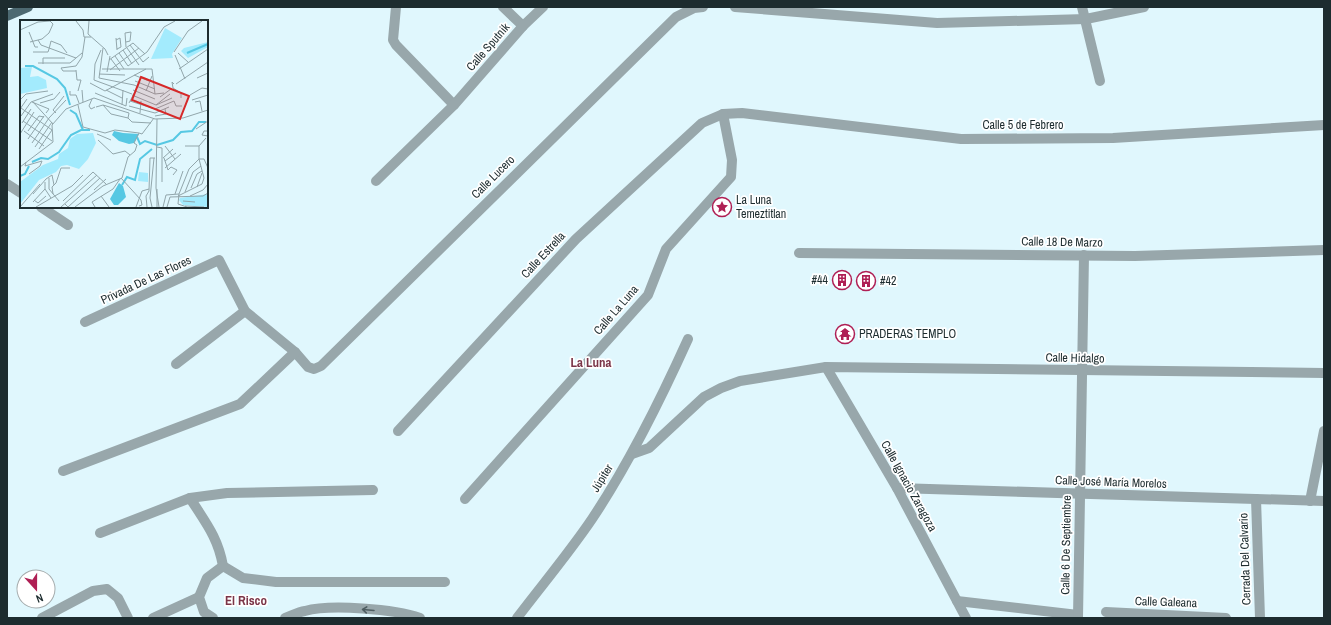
<svg xmlns="http://www.w3.org/2000/svg" width="1331" height="625" font-family="'Archivo Narrow',sans-serif">
  <style>
    .lines { fill: none; stroke-linecap: round; stroke-linejoin: round }
    .minor { stroke: #98a7ab; stroke-width: 10 }
    .major { stroke: #4d6971; stroke-width: 10 }
    .oneway { stroke: #4e5d61 }
    .labels { text-anchor: middle; dominant-baseline: central; stroke-width: 3.5; stroke-linejoin: round; paint-order: stroke }
    .street-label { font-size: 12px; fill: #1d2c2f; stroke: #fff }
    .poi-label { font-size: 12px; fill: #1d2c2f; stroke: #fff; text-anchor: start }
    .neighbourhood-label { font-size: 13px; font-weight: bold; fill: #7b3548; stroke: #fff }
    .inset-river { fill: none; stroke: #56c8e3; stroke-width: 2 }
    .inset-road { fill: none; stroke: #92a6ab; stroke-width: 1 }
    .view { fill: #d62828; fill-opacity: 0.15; stroke: #d62828; stroke-width: 2 }
    .inset-edge { fill: none; stroke: #1d2c2f; stroke-width: 2 }
  </style>
  <rect width="100%" height="100%" fill="#e0f7fd"/>
  <g class="lines">
    <g class="minor">
      <polyline points="396,7 393,40 396,45 454,105"/>
      <polyline points="503,7 523,26"/>
      <polyline points="735,7 937,23 1086,19 1144,7"/>
      <polyline points="1082,7 1100,81"/>
      <polyline points="376,181 454,105 523,26 543,7"/>
      <polyline points="7,184 21,193"/>
      <polyline points="41,207 68,225"/>
      <polyline points="799,253 1135,256 1324,250"/>
      <polyline points="85,322 219,260 245,311 295,352 308,367 314,369 321,366 676,17 694,8 703,7"/>
      <polyline points="176,364 245,311"/>
      <polyline points="826,367 897,488 966,618"/>
      <polyline points="398,431 576,239 702,123 723,114 742,113 961,139 1113,138 1324,125"/>
      <polyline points="632,454 649,448 704,397 721,388 740,381 826,367 1324,373"/>
      <polyline points="63,471 240,404 295,352"/>
      <polyline points="897,488 1324,501"/>
      <path d="M 190,498 C 205,522 218,537 223,566 L 207,578 L 199,597 L 204,612 L 213,618"/>
      <polyline points="465,499 648,295 666,249 731,177 732,160 723,114"/>
      <polyline points="1256,499 1260,618"/>
      <polyline points="1310,501 1324,431"/>
      <polyline points="100,533 190,498 227,493 373,490"/>
      <polyline points="223,566 243,578 276,582 445,582"/>
      <polyline points="957,601 1078,615"/>
      <polyline points="1106,612 1226,618"/>
      <polyline points="42,618 93,591 107,589 118,598 128,618"/>
      <polyline points="153,618 199,597"/>
      <path d="M 285,618 C 291,616 298,612 305,611 C 330,604 395,609 420,618"/>
      <path d="M 517,618 C 542,585 569,553 592,519 C 630,462 660,401 688,339"/>
      <polyline points="1078,618 1084,255"/>
    </g>
    <polyline class="major" points="7,16 28,7"/>
  </g>
  <defs><path id="oneway-shaft" d="M-6 0H5M1.5-3L5.5 0L1.5 3" fill="none" stroke-width="1.6" stroke-linecap="round" stroke-linejoin="round"/></defs>
  <use class="oneway" href="#oneway-shaft" transform="translate(368 610) rotate(-175)"/>
  <defs>
    <symbol id="sight-ring" viewBox="-11 -11 22 22"><circle r="9.5" fill="#fff" stroke="#af1f54" stroke-width="1.5"/><path d="M0-6L1.8-2.2L6-1.7L2.9 1.2L3.7 5.4L0 3.3L-3.7 5.4L-2.9 1.2L-6-1.7L-1.8-2.2Z" fill="#af1f54"/></symbol>
    <symbol id="building-ring" viewBox="-11 -11 22 22"><circle r="9.5" fill="#fff" stroke="#af1f54" stroke-width="1.5"/><path d="M-4-6H4V6H1V3H-1V6H-4ZM-2.5-4.3h1.7v1.8h-1.7ZM.8-4.3h1.7v1.8H.8ZM-2.5-1h1.7V.8h-1.7ZM.8-1h1.7V.8H.8Z" fill="#af1f54"/></symbol>
    <symbol id="temple-ring" viewBox="-11 -11 22 22"><circle r="9.5" fill="#fff" stroke="#af1f54" stroke-width="1.5"/><path d="M0-6L5-2H3V0L6.5 2.5H4V6H1.5V3h-3V6H-4V2.5H-6.5L-3 0V-2H-5Z" fill="#af1f54"/></symbol>
  </defs>
  <g fill-rule="evenodd">
    <use href="#sight-ring" x="711" y="196" width="22" height="22"/>
    <use href="#building-ring" x="831" y="269" width="22" height="22"/>
    <use href="#building-ring" x="855" y="270" width="22" height="22"/>
    <use href="#temple-ring" x="834" y="323" width="22" height="22"/>
  </g>
  <g class="labels">
    <g class="street-label">
      <text transform="translate(488 47) rotate(-49)">Calle Sputnik</text>
      <text x="1023" y="125">Calle 5 de Febrero</text>
      <text transform="translate(493 177) rotate(-45)">Calle Lucero</text>
      <text transform="translate(1062 242) rotate(1)">Calle 18 De Marzo</text>
      <text transform="translate(543 255) rotate(-47)">Calle Estrella</text>
      <text transform="translate(146 280) rotate(-25)">Privada De Las Flores</text>
      <text transform="translate(616 310) rotate(-49)">Calle La Luna</text>
      <text transform="translate(1075 358) rotate(1)">Calle Hidalgo</text>
      <text transform="translate(602 478) rotate(-58)">Júpiter</text>
      <text transform="translate(1111 482) rotate(2)">Calle José María Morelos</text>
      <text transform="translate(909 486) rotate(61)">Calle Ignacio Zaragoza</text>
      <text transform="translate(1066 545) rotate(-89)">Calle 6 De Septiembre</text>
      <text transform="translate(1245 559) rotate(-92)">Cerrada Del Calvario</text>
      <text transform="translate(1166 602) rotate(2)">Calle Galeana</text>
    </g>
    <g class="poi-label">
      <text x="736" y="200">La Luna<tspan x="736" dy="14">Temeztitlan</tspan></text>
      <text x="828" y="280" text-anchor="end">#44</text>
      <text x="880" y="281">#42</text>
      <text x="859" y="334">PRADERAS TEMPLO</text>
    </g>
    <g class="neighbourhood-label">
      <text x="591" y="362">La Luna</text>
      <text x="246" y="600">El Risco</text>
    </g>
  </g>
  <g transform="translate(20 20)">
    <rect width="188" height="188" fill="#e0f7fd"/>
    <path d="M 145,8 L 162,18 L 152,34 L 153,38 L 131,39 ZM 188,22 L 188,27 L 168,38 L 161,31 L 164,28 ZM 12,47 L 10,57 L 18,56 L 26,60 L 27,68 L 0,74 L 0,48 ZM 73,113 L 76,123 L 68,139 L 59,149 L 47,145 L 41,146 L 36,152 L 19,160 L 0,184 L 0,162 L 23,145 L 38,139 L 39,134 L 48,128 L 50,119 L 57,114 ZM 119,152 L 128,153 L 128,162 L 118,161 ZM 188,174 L 188,187 L 163,185 L 159,180 L 160,178 Z" fill="#a3ebfd"/>
    <path d="M 94,111 L 103,113 L 119,114 L 114,123 L 109,124 L 99,121 L 92,115 ZM 99,163 L 103,166 L 106,177 L 98,185 L 94,185 L 90,179 Z" fill="#56c8e3"/>
    <path class="inset-river" d="M 167,33 L 188,24M 5,46 L 13,46 L 37,59 L 45,68 L 50,85M 50,90 L 56,94 L 63,110M 117,117 L 120,124 L 125,121 L 137,125 L 153,120 L 161,112 L 172,111 L 179,102 L 186,102M 12,142 L 21,138 L 28,139 L 39,132 L 51,115 L 61,110 L 70,110M 0,156 L 5,154 L 9,146M 102,165 L 107,157 L 115,160 L 120,139 L 132,129"/>
    <path class="inset-road" d="M 56,1 L 63,10 L 64,17 L 71,17M 69,1 L 68,14 L 85,29 L 88,35M 0,10 L 18,2 L 30,1M 9,12 L 15,27 L 18,27M 96,18 L 97,30M 18,20 L 21,25 L 56,38 L 62,33M 96,20 L 100,18 L 101,27 L 97,29M 10,22 L 22,19 L 29,13 L 33,4 L 30,1M 106,22 L 110,21 L 111,12 L 105,13 L 106,27M 110,25 L 123,42 L 129,37M 83,28 L 79,58 L 114,65 L 135,74 L 144,73M 107,28 L 119,45M 29,29 L 31,21 L 41,25 L 47,33M 81,30 L 75,44 L 74,60 L 112,74M 103,30 L 112,44M 13,32 L 28,32 L 29,29M 154,32 L 168,11 L 182,1M 99,33 L 108,46 L 127,32 L 144,7 L 155,1M 158,33 L 168,42M 155,35 L 165,59M 95,36 L 104,49M 91,39 L 100,51M 89,40 L 113,23 L 125,34M 18,43 L 50,43 L 56,38M 23,44 L 23,38 L 45,38M 82,49 L 132,49 L 135,74M 159,49 L 188,29M 56,50 L 57,60 L 61,60 L 58,71M 90,50 L 119,28M 56,51 L 43,51 L 41,48 L 56,46 L 62,37 L 65,17M 87,52 L 90,36M 79,54 L 105,55M 114,55 L 129,61M 177,58 L 188,53M 115,61 L 135,69M 70,63 L 85,71M 154,64 L 152,62 L 153,68 L 161,73 L 161,78M 156,64 L 188,42M 62,70 L 63,82M 86,70 L 102,78M 113,70 L 135,79M 50,71 L 50,75 L 56,75 L 59,83M 85,71 L 126,49M 126,71 L 132,56M 75,73 L 106,86 L 107,78M 112,75 L 136,85M 170,75 L 182,68 L 188,69M 140,77 L 151,69M 72,79 L 69,86 L 71,89 L 75,87M 0,80 L 6,74 L 28,71M 172,80 L 188,75M 110,81 L 135,89 L 154,81 L 156,86 L 162,86M 12,82 L 29,89 L 26,93M 13,82 L 33,104M 175,82 L 180,81 L 182,91M 20,83 L 34,79 L 40,72M 109,83 L 120,62M 58,85 L 63,107 L 85,113 L 95,110 L 119,113M 83,85 L 91,94 L 108,98 L 112,102 L 131,103M 102,85 L 103,70M 136,85 L 150,74M 136,85 L 152,78M 109,86 L 135,93 L 149,87M 76,87 L 83,85 L 109,93 L 108,98M 1,88 L 32,110M 0,89 L 7,79M 36,93 L 33,90 L 44,76M 120,93 L 121,81M 1,96 L 11,82 L 33,74M 135,96 L 146,94 L 145,89M 137,99 L 136,168 L 139,187M 3,101 L 32,121M 2,103 L 11,89M 176,109 L 188,101M 4,111 L 24,126M 8,111 L 19,96 L 24,97M 188,111 L 184,111 L 182,115 L 188,116M 0,114 L 14,92M 77,114 L 91,120M 8,119 L 24,96M 78,120 L 93,134 L 105,131 L 110,135M 12,123 L 29,98 L 46,80M 145,126 L 155,139M 165,126 L 179,126M 15,127 L 32,102M 137,127 L 142,128 L 142,162M 19,129 L 32,110M 143,138 L 153,129M 144,138 L 148,150 L 151,147 L 157,150 L 153,155M 179,139 L 179,126 L 186,118M 179,139 L 184,139 L 188,148M 145,141 L 156,133M 6,142 L 5,146 L 22,141 L 20,146 L 9,154M 0,147 L 33,122 L 32,105 L 46,89 L 74,78 L 135,99 L 163,98 L 188,90M 145,148 L 161,134M 29,158 L 29,169 L 39,181M 101,158 L 121,180 L 122,185 L 119,186M 25,162 L 25,169 L 31,178M 177,167 L 182,153M 171,168 L 177,154 L 182,151M 74,170 L 86,159M 129,171 L 130,138 L 135,138M 165,172 L 173,152 L 181,146M 13,174 L 26,159 L 32,155 L 34,165M 33,174 L 32,167 L 36,163 L 41,148 L 50,148M 155,174 L 163,151M 81,176 L 89,187M 158,176 L 182,164 L 184,158 L 179,139M 170,176 L 183,170 L 188,164M 14,180 L 18,183 L 26,176M 43,181 L 73,152 L 86,164M 163,181 L 175,182M 13,182 L 25,169M 45,184 L 48,187 L 80,158M 165,186 L 184,187M 0,187 L 20,164M 16,187 L 52,166 L 63,155M 41,187 L 77,155M 55,187 L 83,166 L 102,158 L 108,137 L 115,131 L 117,125 L 114,123 L 119,113 L 122,114 L 134,98M 75,187 L 72,182 L 93,169 L 100,159M 116,187 L 122,171 L 129,169M 127,187 L 126,176 L 129,171M 132,187 L 130,178 L 134,138M 137,187 L 137,169M 143,187 L 146,175 L 159,174M 147,187 L 150,177 L 183,176 L 188,173M 167,187 L 158,184 L 159,174 L 169,149 L 179,139"/>
    <path class="view" d="M 121,57 L 169,76 L 160,99 L 112,80 Z"/>
    <rect width="188" height="188" class="inset-edge"/>
  </g>
  <rect width="1331" height="625" fill="none" stroke="#1d2c2f" stroke-width="16"/>
  <g transform="translate(36 589) rotate(159)"><circle r="19" fill="#ffffff" stroke="#a5abac"/>
  <path d="M0-3L7 15L0 10L-7 15Z" fill="#af1f54"/>
  <text y="-6" font-size="11" font-weight="bold" text-anchor="middle" fill="#1d2c2f">N</text>
  </g>
</svg>
